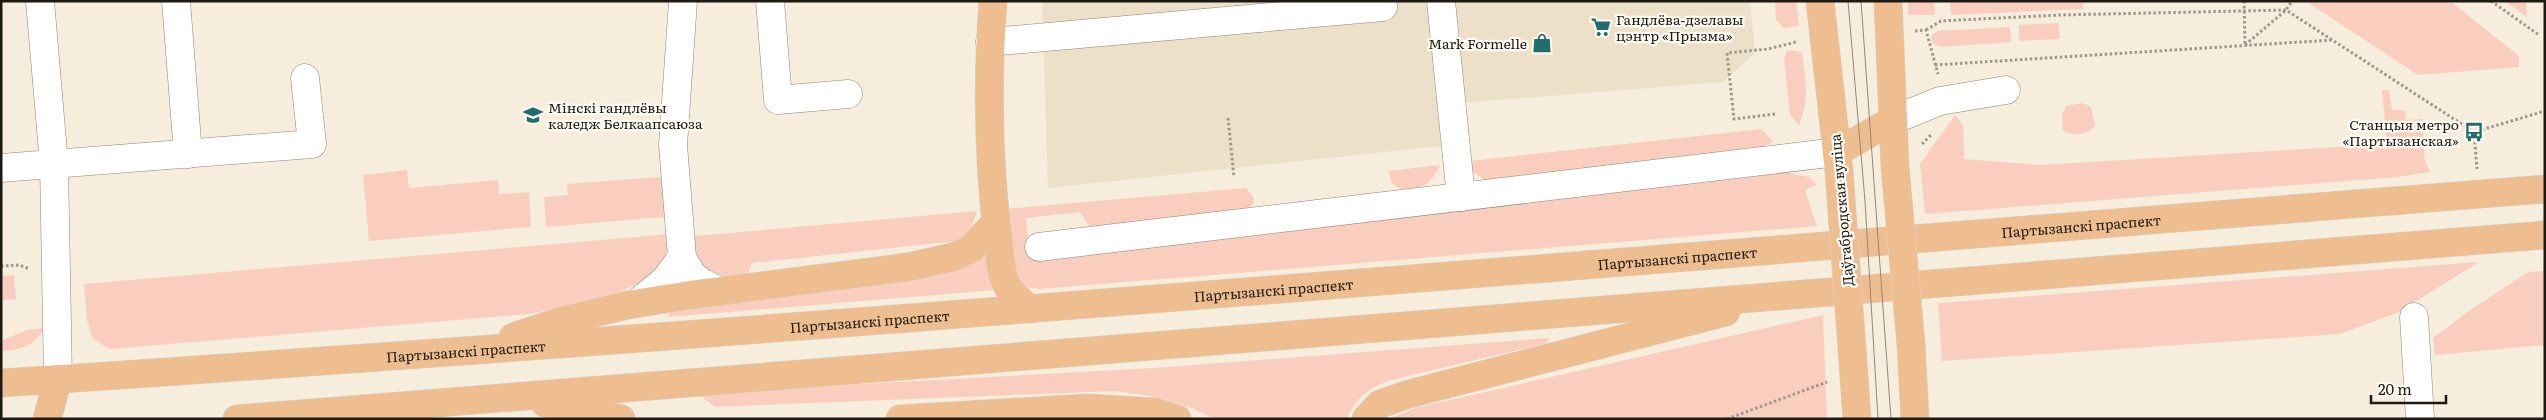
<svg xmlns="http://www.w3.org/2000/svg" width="2546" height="420" font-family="Literata,serif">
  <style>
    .built { fill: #ece0c8 }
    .green { fill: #facebf }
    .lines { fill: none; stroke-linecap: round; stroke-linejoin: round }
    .minor-casing { stroke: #8d8576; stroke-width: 29 }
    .major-casing { stroke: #d6d6d5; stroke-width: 29 }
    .path { stroke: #9e988b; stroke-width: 3; stroke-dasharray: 2.5 2.5; stroke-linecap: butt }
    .minor { stroke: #fff; stroke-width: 28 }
    .major { stroke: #eebe90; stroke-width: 28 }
    .tram { stroke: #8f897d; stroke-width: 1 }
    .major-bridge-casing { stroke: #d6d6d5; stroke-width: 29; stroke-linecap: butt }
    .major-bridge { stroke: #eebe90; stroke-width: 28 }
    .labels { text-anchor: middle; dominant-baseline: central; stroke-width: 4.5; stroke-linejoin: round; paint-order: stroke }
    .poi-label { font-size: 14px; fill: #1d1a14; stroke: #fefbf4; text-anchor: start }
    .street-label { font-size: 14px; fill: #1d1a14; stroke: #fefbf4 }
  </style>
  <rect width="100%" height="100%" fill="#f6eddc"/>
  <polygon class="built" points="1042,1 1750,1 1755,53 1723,82 1437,105 1441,146 1048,188"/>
  <g class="green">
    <polygon points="1775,1 1796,1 1799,26 1784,28 1776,20"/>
    <polygon points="1908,1 1934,1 1935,15 1908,15"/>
    <polygon points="1950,1 2083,1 2083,9 1951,15"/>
    <polygon points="2450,1 2519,56 2519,67 2418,75 2307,2"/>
    <polygon points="2505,1 2526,1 2527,17"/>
    <polygon points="2058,23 2060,39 2019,41 2019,25"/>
    <polygon points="2010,27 2011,42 1942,47 1936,45 1931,41 1932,35 1937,31"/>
    <path d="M 1790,50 L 1802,52 C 1805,77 1810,101 1799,125 L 1790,115 L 1784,59 L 1786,52 Z"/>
    <polygon points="2382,90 2389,90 2392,110 2405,110 2406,120 2422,119 2425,160 2430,172 2398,177 1925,214 1920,164 1955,115 1963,125 1964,159 2040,165 2387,144"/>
    <path d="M 2082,103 L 2091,107 L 2095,126 C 2088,135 2072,137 2063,130 L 2062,115 L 2066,106 Z"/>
    <polygon points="1762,129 1773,142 1762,148 1485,180 1472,171 1470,161"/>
    <path d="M 1440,165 C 1437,171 1433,178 1429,182 C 1421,189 1399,193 1392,183 C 1390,180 1390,174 1389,171 Z"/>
    <polygon points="407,170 409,188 498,180 499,194 529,192 531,227 369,241 363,175"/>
    <polygon points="1779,171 1809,177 1817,185 1805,190 1817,226 1039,289 1018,286 1005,209 1246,188 1254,198 1253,204 1248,210 1092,230 1080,212 1026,218 1030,259"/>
    <polygon points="671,176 674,216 546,227 544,197 568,195 567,184"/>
    <polygon points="977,211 969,234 957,241 752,263 748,274 733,279 699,269 691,246 695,236"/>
    <path d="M 671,234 C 670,241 671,254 666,260 C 639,297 571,305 529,314 L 109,349 L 92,338 L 87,320 L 84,284 Z"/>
    <path d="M 988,249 C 985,267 987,276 997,290 L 668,317 L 670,312 L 907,280 Z"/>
    <polygon points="2479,262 2397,313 2340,334 1942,361 1938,303"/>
    <polygon points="2545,271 2545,345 2435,355 2433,338 2469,311 2528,272"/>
    <polygon points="14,275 16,299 1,300 1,276"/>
    <polygon points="1823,315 1827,419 1389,419 1415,408"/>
    <path d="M 44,328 C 34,347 21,350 1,351 L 1,341 L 26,330 Z"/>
    <path d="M 1549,338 L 1547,343 L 1391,380 C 1369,388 1357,396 1347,419 L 1215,419 L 1192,408 L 1150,396 L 1114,391 L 715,407 L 697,393 L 1154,368 Z"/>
  </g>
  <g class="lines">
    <defs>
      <g id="minor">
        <polyline points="40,1 54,164 58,379"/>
        <polyline points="176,1 188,154"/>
        <polyline points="683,1 673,145 682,257 692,275 703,283 720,291"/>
        <polyline points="770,1 778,100 848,94"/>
        <polyline points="1441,1 1461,197"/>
        <polyline points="990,42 1383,7"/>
        <polyline points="1893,120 1940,101 2006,90"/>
        <polyline points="1,168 312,144 305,78"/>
        <polyline points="1039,247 1837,152"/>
        <polyline points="637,303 665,280 682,257"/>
        <polyline points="2414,317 2420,419"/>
      </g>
      <g id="major">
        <path d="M 993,1 C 987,82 988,166 999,246 C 1000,259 1001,276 1008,287 C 1013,295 1022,302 1029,309"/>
        <polyline points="1820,1 1839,171"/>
        <polyline points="1888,1 1895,167"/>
        <polyline points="1837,152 1893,120"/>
        <polyline points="513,337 558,322 628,305 690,295 908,267 953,257 971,249 995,223"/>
        <polyline points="1911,344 1915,419"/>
        <polyline points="1852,349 1857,419"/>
        <path id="s1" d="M 1,383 C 850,327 1697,255 2545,189"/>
        <polyline points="545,403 621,419"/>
        <polyline points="47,419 58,379"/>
        <polyline points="237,419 2545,235"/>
        <polyline points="900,419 1087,408 1155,412 1177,419"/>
        <polyline points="1366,419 1380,404 1409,394 1726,312"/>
      </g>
    </defs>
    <use href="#minor" class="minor-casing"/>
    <use href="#major" class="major-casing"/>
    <g class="path">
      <polyline points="2244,1 2245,45"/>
      <polyline points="2491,1 2539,35"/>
      <polyline points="1926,30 1941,21 2060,15 2286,10 2474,132 2545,111"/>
      <polyline points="1915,31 1926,30 1938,74"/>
      <polyline points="2245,45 2286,10 2292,1"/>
      <polyline points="1935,65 2333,40"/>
      <polyline points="1775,114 1734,119 1727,53 1768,49 1796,42"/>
      <polyline points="1228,118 1234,177"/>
      <polyline points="2474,132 2477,169"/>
      <polyline points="1922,144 1931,135"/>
      <polyline points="1,266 19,265 30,269"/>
      <polyline points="1727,419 1827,382"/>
    </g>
    <use href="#minor" class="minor"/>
    <use href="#major" class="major"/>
    <g class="tram">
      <polyline points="1848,1 1865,201 1878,419"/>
      <polyline points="1861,1 1891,419"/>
    </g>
    <defs>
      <g id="major-bridge">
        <polyline points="1895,167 1911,344"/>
        <polyline points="1839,171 1852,349"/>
      </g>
    </defs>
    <use href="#major-bridge" class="major-bridge-casing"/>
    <use href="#major-bridge" class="major-bridge"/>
  </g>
  <defs>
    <symbol id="supermarket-bare" viewBox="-9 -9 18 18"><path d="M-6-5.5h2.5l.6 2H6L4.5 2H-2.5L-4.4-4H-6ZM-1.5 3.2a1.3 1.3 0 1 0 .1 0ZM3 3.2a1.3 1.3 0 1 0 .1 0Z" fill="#216d6c" stroke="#fefbf4" stroke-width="2.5" paint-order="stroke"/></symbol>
    <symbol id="shop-bare" viewBox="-9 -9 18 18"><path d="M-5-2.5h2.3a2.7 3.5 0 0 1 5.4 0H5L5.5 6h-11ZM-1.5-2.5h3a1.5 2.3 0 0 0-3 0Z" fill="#216d6c" stroke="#fefbf4" stroke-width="2.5" paint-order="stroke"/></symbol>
    <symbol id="university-bare" viewBox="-9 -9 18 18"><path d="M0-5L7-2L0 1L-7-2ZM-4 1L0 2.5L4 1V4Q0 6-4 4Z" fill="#216d6c" stroke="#fefbf4" stroke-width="2.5" paint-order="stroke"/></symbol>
    <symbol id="bus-bare" viewBox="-9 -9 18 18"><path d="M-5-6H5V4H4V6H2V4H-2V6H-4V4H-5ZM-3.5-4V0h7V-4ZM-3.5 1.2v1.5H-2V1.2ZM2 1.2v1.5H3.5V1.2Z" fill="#216d6c" stroke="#fefbf4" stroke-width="2.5" paint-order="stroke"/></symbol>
  </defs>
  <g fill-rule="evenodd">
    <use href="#supermarket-bare" x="1587" y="13" width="28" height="28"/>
    <use href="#shop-bare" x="1528" y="29" width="28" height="28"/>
    <use href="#university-bare" x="519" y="101" width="28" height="28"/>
    <use href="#bus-bare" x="2460" y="118" width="28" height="28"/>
  </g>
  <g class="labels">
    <g class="poi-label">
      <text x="1616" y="19">Гандлёва-дзелавы<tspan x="1616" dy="16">цэнтр «Прызма»</tspan></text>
      <text x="1527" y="43" text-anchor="end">Mark Formelle</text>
      <text x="548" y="107">Мінскі гандлёвы<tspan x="548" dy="16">каледж Белкаапсаюза</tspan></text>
      <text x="2459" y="124" text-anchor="end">Станцыя метро<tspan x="2459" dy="16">«Партызанская»</tspan></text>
    </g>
    <g class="street-label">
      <text transform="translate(1841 210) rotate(-95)">Даўгабродская вуліца</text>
      <text stroke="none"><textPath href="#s1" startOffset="2086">Партызанскі праспект</textPath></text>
      <text stroke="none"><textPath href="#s1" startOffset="1681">Партызанскі праспект</textPath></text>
      <text stroke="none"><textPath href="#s1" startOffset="1276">Партызанскі праспект</textPath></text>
      <text stroke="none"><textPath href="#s1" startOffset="871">Партызанскі праспект</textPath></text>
      <text stroke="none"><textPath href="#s1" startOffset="466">Партызанскі праспект</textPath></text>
    </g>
  </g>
  <rect width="2546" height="420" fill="none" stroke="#1d1a14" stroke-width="5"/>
  <path d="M2371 395v8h75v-8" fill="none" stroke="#1d1a14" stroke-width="2.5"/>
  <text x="2378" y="395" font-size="15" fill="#1d1a14" stroke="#fefbf4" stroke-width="4" paint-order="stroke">20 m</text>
</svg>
